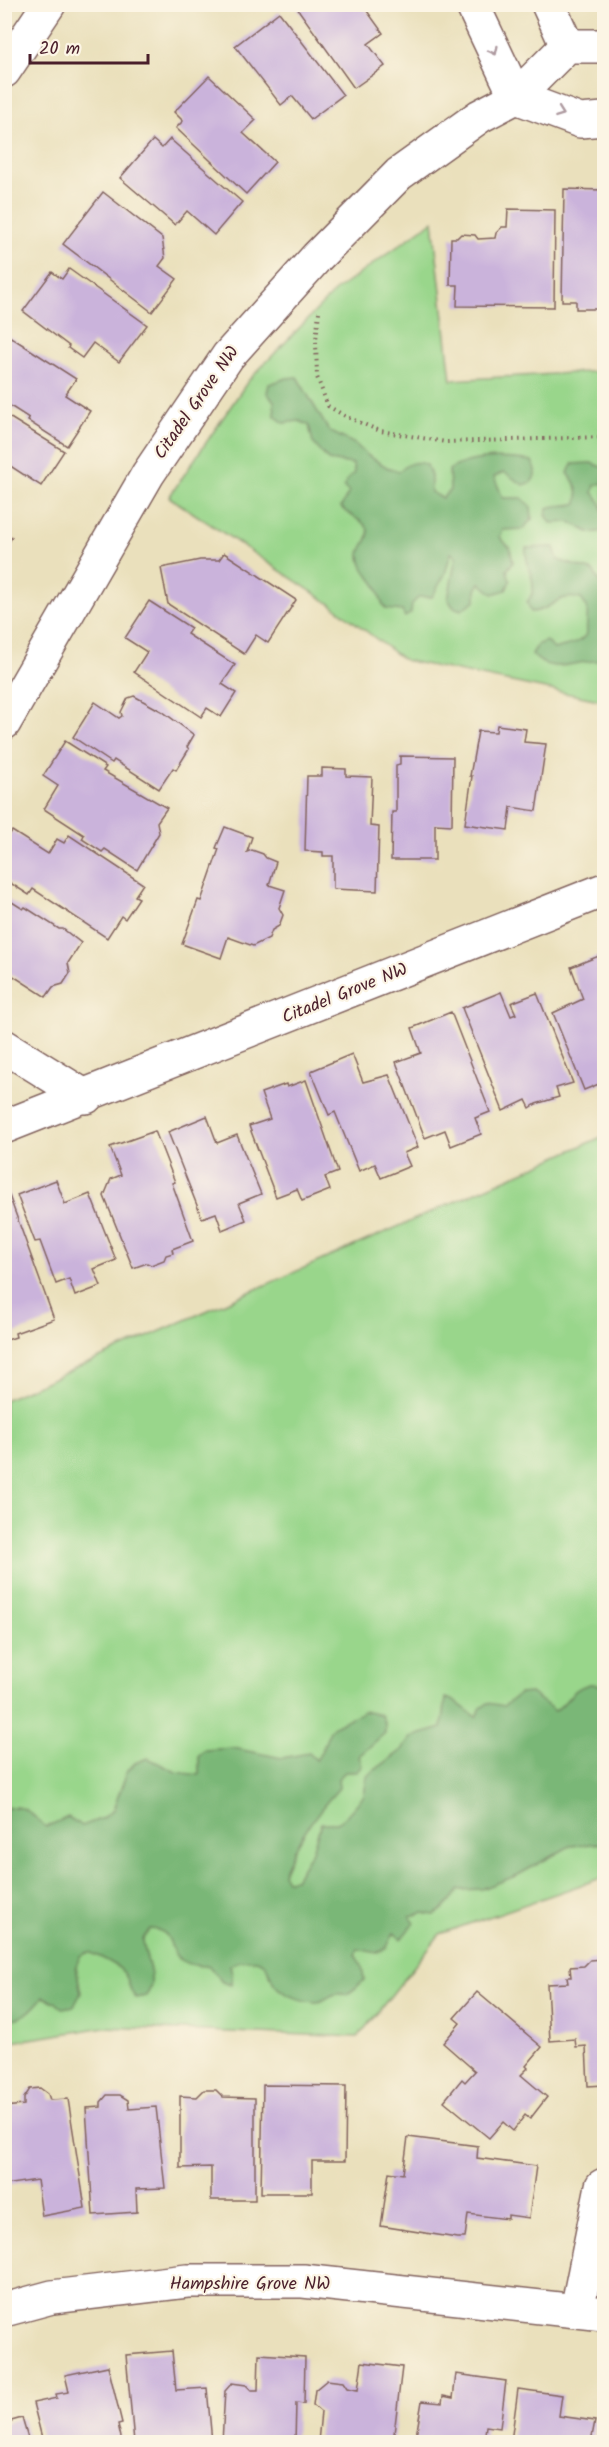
<svg xmlns="http://www.w3.org/2000/svg" width="609" height="2447" font-family="Kalam,sans-serif">
  <style>
    .green { fill: #99d68b; stroke: #727a5b; stroke-width: 1.5 }
    .forest { fill: #7ab777; stroke: #626b51; stroke-width: 1.5 }
    .building { fill: #cab3db }
    .lines { fill: none; stroke-linecap: round; stroke-linejoin: round }
    .minor-casing { stroke: #82635e; stroke-width: 36 }
    .major-casing { stroke: #82635e; stroke-width: 36 }
    .path { stroke: #82635e; stroke-width: 4; stroke-dasharray: 1.5 4.5; stroke-linecap: butt }
    .minor { stroke: #fff; stroke-width: 33 }
    .major { stroke: #fff; stroke-width: 33 }
    .oneway { stroke: #ae9aa0 }
    .labels { text-anchor: middle; dominant-baseline: central; stroke-width: 4.5; stroke-linejoin: round; paint-order: stroke }
    .street-label { font-size: 18px; fill: #4a1f2b; stroke: #fcf5e5 }
  </style>
  <rect width="100%" height="100%" fill="#fcf5e5"/>
  <filter id="ink" filterUnits="userSpaceOnUse"><feTurbulence type="fractalNoise" baseFrequency=".0167" numOctaves="2"/><feDisplacementMap in="SourceGraphic" scale="12" xChannelSelector="R" yChannelSelector="G"/><feConvolveMatrix kernelMatrix="1 2 1 2 8 2 1 2 1" color-interpolation-filters="sRGB"/></filter>
  <filter id="wash" filterUnits="userSpaceOnUse"><feTurbulence type="fractalNoise" baseFrequency=".008" numOctaves="4" result="noise"/><feDisplacementMap in="SourceGraphic" scale="24" xChannelSelector="R" yChannelSelector="G"/><feGaussianBlur stdDeviation="1.35" result="paint"/><feColorMatrix in="noise" values="0 0 0 0 0 0 0 0 0 0 0 0 0 0 0 0 0 1.4 0 .05"/><feComposite in="paint" operator="in"/></filter>
  <g filter="url(#wash)">
    <rect width="100%" height="100%" fill="#eae0bc"/>
    <g class="green">
      <polygon points="433,221 451,380 604,371 604,701 404,660 332,605 169,497 248,381 334,292"/>
      <polygon points="604,1136 604,1877 440,1934 358,2037 105,2027 5,2043 4,1400"/>
    </g>
    <g class="forest">
      <path d="M 297,377 L 329,431 L 355,444 L 367,455 L 390,469 L 399,471 C 409,463 415,460 427,465 L 431,476 L 431,492 L 442,498 L 450,490 L 449,470 C 472,455 506,457 532,461 C 537,472 537,483 523,485 L 504,472 L 494,477 L 503,498 L 522,498 L 531,507 L 532,519 L 523,529 L 503,530 L 500,537 L 510,548 L 513,562 L 507,570 L 510,581 L 506,590 L 493,594 L 480,583 L 476,590 L 476,600 L 461,610 L 453,607 L 448,599 L 456,557 L 451,553 L 445,574 L 432,597 L 419,597 L 412,604 L 411,613 L 405,617 L 402,611 L 386,609 C 379,601 380,592 375,584 C 369,575 360,568 360,555 C 360,546 371,539 368,530 C 365,520 349,517 341,507 L 349,492 L 344,488 L 347,480 L 354,473 L 353,464 L 328,460 L 313,443 L 309,425 L 299,421 L 284,423 L 275,416 L 274,401 L 267,393 L 269,384 L 287,378 Z"/>
      <path d="M 591,463 L 604,468 L 604,483 L 595,485 L 593,493 C 604,503 605,516 604,531 L 590,533 L 570,522 L 551,523 L 546,515 L 548,508 C 558,504 567,507 577,503 C 580,490 575,483 568,473 L 572,464 Z"/>
      <path d="M 554,547 L 558,560 L 593,571 L 604,588 L 604,661 C 578,658 551,678 532,654 L 538,644 L 546,641 L 554,649 C 568,644 578,646 587,633 C 585,620 592,611 581,599 C 556,592 553,611 531,612 L 527,602 C 542,585 524,567 526,548 Z"/>
      <path d="M 590,1684 L 604,1685 L 604,1843 L 570,1846 L 518,1875 L 482,1889 L 459,1890 L 444,1909 L 434,1915 L 423,1913 L 410,1916 L 414,1923 L 401,1939 L 394,1933 L 387,1947 L 377,1953 L 358,1949 L 355,1955 L 362,1966 L 364,1980 C 358,1985 353,1992 346,1994 C 343,1995 339,1993 336,1994 C 329,1995 323,2003 315,2002 C 302,2001 285,1996 276,1986 C 271,1981 271,1975 268,1969 C 262,1955 241,1960 230,1965 L 232,1975 L 231,1985 L 222,1982 L 209,1966 C 200,1966 189,1966 181,1960 C 165,1950 177,1930 150,1929 L 143,1939 C 144,1960 159,1978 146,1996 L 136,1998 C 127,1989 131,1981 123,1972 C 116,1963 99,1957 89,1952 L 80,1956 L 76,1966 L 81,1993 L 74,2006 L 62,2008 L 55,2002 L 43,1997 C 31,2011 24,2020 5,2019 L 5,1809 C 25,1802 31,1815 46,1827 L 68,1817 L 82,1826 L 103,1818 L 113,1810 L 127,1772 L 135,1763 L 148,1758 L 176,1772 L 199,1775 L 199,1756 L 205,1750 L 233,1748 L 282,1758 L 309,1753 L 316,1760 C 324,1751 327,1732 333,1727 C 341,1721 354,1718 363,1711 L 381,1715 L 385,1725 L 385,1733 L 359,1756 L 362,1766 L 356,1772 L 345,1772 L 338,1779 L 339,1788 C 315,1814 296,1841 283,1873 L 287,1880 L 295,1879 L 312,1851 L 321,1823 L 337,1823 L 346,1816 L 364,1796 L 367,1776 L 402,1750 L 411,1737 L 442,1728 L 446,1698 C 458,1701 465,1710 476,1717 L 481,1708 L 488,1703 L 504,1706 L 519,1694 L 531,1693 L 555,1711 C 570,1700 570,1689 590,1684 Z"/>
    </g>
    <g id="blocks">
      <g class="building">
        <polygon points="303,4 362,4 383,33 368,44 385,66 354,88 297,8"/>
        <polygon points="279,12 343,95 311,119 292,96 281,105 235,46"/>
        <polygon points="209,76 256,120 243,133 275,162 246,194 176,128 183,121 174,112"/>
        <polygon points="170,139 242,202 214,235 187,211 175,225 120,178 153,140 162,148"/>
        <polygon points="564,189 604,190 604,309 576,309 576,301 562,301"/>
        <polygon points="103,192 162,238 165,258 159,266 177,279 152,312 63,244"/>
        <polygon points="508,209 555,210 554,307 457,306 458,285 450,285 451,238 457,238 461,234 475,235 478,239 495,238 496,233 502,227 507,227"/>
        <polygon points="69,269 147,325 119,362 93,343 82,358 68,348 69,346 23,311 52,272 62,279"/>
        <polygon points="9,336 76,379 65,395 90,411 67,446 28,421 29,418 4,402 4,343"/>
        <polygon points="4,414 64,451 41,486 9,465 4,472"/>
        <polygon points="4,532 12,537 4,550"/>
        <polygon points="224,553 296,600 268,643 256,635 244,654 168,604 161,568 200,560 219,560"/>
        <polygon points="149,601 191,628 187,634 235,665 222,684 236,693 221,717 207,708 201,717 134,672 147,652 125,638"/>
        <polygon points="134,696 163,712 194,735 187,747 189,749 176,770 173,768 159,789 114,760 112,763 73,737 95,702 119,718 122,716 121,712 128,698"/>
        <polygon points="497,725 526,729 524,742 546,744 536,811 511,807 508,830 465,824 472,776 470,776 478,731 496,732"/>
        <polygon points="65,741 106,767 103,771 167,808 157,822 159,833 137,870 105,849 102,852 82,839 84,835 44,809 58,786 43,776"/>
        <polygon points="400,756 453,757 452,825 435,824 435,860 391,860 392,812 396,812 396,765 400,764"/>
        <polygon points="322,768 346,769 346,776 372,777 370,826 379,827 377,891 333,889 333,856 323,856 323,852 305,851 307,776 322,776"/>
        <polygon points="225,827 252,837 247,852 252,850 263,854 266,858 276,862 269,885 285,890 279,908 283,915 279,926 272,930 269,938 253,946 228,937 221,958 182,944 198,900 201,901 219,849 216,848"/>
        <polygon points="12,831 48,854 57,839 64,843 69,835 143,884 135,896 139,898 125,919 121,916 107,938 33,889 29,895 4,879 4,842"/>
        <polygon points="4,897 23,909 25,907 59,929 63,929 81,943 68,963 70,973 63,984 53,987 46,997 4,970"/>
        <polygon points="604,954 604,1082 584,1090 553,1013 583,999 571,967"/>
        <polygon points="501,992 511,1016 516,1014 511,1003 537,993 573,1083 556,1088 559,1097 536,1104 530,1108 526,1100 503,1111 462,1008"/>
        <polygon points="451,1012 490,1112 475,1118 481,1134 451,1146 445,1130 425,1138 396,1062 421,1053 412,1028"/>
        <polygon points="352,1054 363,1082 389,1075 418,1147 404,1153 410,1166 381,1178 375,1164 359,1171 335,1112 329,1115 311,1071"/>
        <polygon points="306,1080 338,1172 325,1177 330,1190 302,1201 297,1189 276,1197 249,1126 270,1119 261,1093 286,1084 287,1087"/>
        <polygon points="207,1116 217,1143 237,1135 261,1194 239,1203 246,1220 222,1230 216,1213 202,1218 168,1132"/>
        <polygon points="155,1131 175,1182 172,1183 193,1241 172,1249 173,1253 166,1255 164,1260 151,1265 147,1263 133,1268 104,1196 111,1179 121,1175 110,1147"/>
        <polygon points="56,1180 65,1204 90,1194 116,1260 94,1269 101,1286 75,1296 69,1279 56,1284 40,1241 35,1242 17,1195"/>
        <polygon points="7,1190 54,1319 15,1333 16,1337 4,1341 4,1191"/>
        <polygon points="602,1959 604,1962 604,2085 588,2086 586,2046 576,2047 575,2039 550,2041 547,1984 568,1983 567,1977 571,1977 570,1967 584,1966 590,1960"/>
        <polygon points="477,1992 542,2047 526,2066 528,2068 521,2075 547,2097 530,2119 525,2115 513,2131 503,2122 489,2138 444,2101 462,2079 465,2082 475,2071 443,2043 460,2023 454,2018"/>
        <polygon points="263,2085 346,2086 345,2161 312,2161 312,2193 261,2193"/>
        <polygon points="40,2088 48,2094 50,2100 68,2099 85,2208 42,2216 37,2180 4,2185 4,2107 24,2105 24,2098 30,2089"/>
        <polygon points="204,2090 216,2090 223,2097 255,2098 255,2200 211,2200 211,2167 180,2168 180,2096 197,2097"/>
        <polygon points="107,2095 120,2095 128,2100 129,2109 156,2107 165,2188 136,2189 137,2212 93,2215 86,2108 101,2107 101,2102"/>
        <polygon points="408,2137 478,2146 477,2158 536,2166 529,2218 508,2215 508,2219 468,2214 465,2238 457,2238 381,2226 389,2172 403,2174"/>
        <polygon points="172,2351 176,2390 207,2388 212,2442 134,2442 126,2355"/>
        <polygon points="259,2354 305,2357 304,2404 296,2403 295,2442 222,2442 225,2391 232,2383 246,2385 251,2390 258,2390"/>
        <polygon points="362,2362 402,2367 393,2442 318,2442 321,2412 313,2405 315,2390 327,2380 343,2382 347,2388 358,2390"/>
        <polygon points="108,2366 122,2423 118,2424 122,2442 43,2442 33,2403 57,2398 56,2394 69,2392 65,2375"/>
        <polygon points="456,2374 506,2381 500,2428 486,2426 484,2442 415,2442 422,2401 442,2403 443,2396 453,2398"/>
        <polygon points="518,2389 562,2395 559,2416 595,2421 591,2442 511,2442"/>
        <polygon points="22,2418 29,2442 4,2442 4,2423"/>
      </g>
    </g>
  </g>
  <g filter="url(#ink)">
    <use href="#blocks" fill-opacity="0" stroke="#82635e" stroke-width="1.5"/>
    <g class="lines">
      <defs>
        <g id="minor">
          <polyline points="472,4 516,97 580,121 604,119"/>
          <polyline points="548,4 567,46"/>
          <polyline points="4,723 148,474 228,356 317,257 399,174 480,116 516,97 567,46 604,46"/>
          <polyline points="4,1046 86,1097"/>
          <polyline points="4,1127 604,890"/>
          <polyline points="4,2310 52,2297 187,2281 303,2281 604,2314"/>
          <polyline points="577,2310 602,2186 604,2185"/>
        </g>
        <polyline id="major" points="4,71 49,4"/>
      </defs>
      <use href="#minor" class="minor-casing"/>
      <use href="#major" class="major-casing"/>
      <polyline class="path" points="319,312 316,340 317,377 328,406 347,417 380,431 446,442 604,437"/>
      <use href="#minor" class="minor"/>
      <use href="#major" class="major"/>
    </g>
    <defs><path id="oneway-chevron" d="M-2-3.5L2.5 0L-2 3.5" fill="none" stroke-width="1.6" stroke-linecap="round" stroke-linejoin="round" transform="scale(1.5)"/></defs>
    <g class="oneway">
      <use href="#oneway-chevron" transform="translate(494 51) rotate(64)"/>
      <use href="#oneway-chevron" transform="translate(560 113) rotate(20)"/>
    </g>
  </g>
  <g class="labels">
    <g class="street-label">
      <text transform="translate(197 403) rotate(-55)">Citadel Grove NW</text>
      <text transform="translate(345 994) rotate(-22)">Citadel Grove NW</text>
      <text x="250" y="2284">Hampshire Grove NW</text>
    </g>
  </g>
  <rect width="609" height="2447" fill="none" stroke="#fcf5e5" stroke-width="24"/>
  <path d="M30 54v9h118v-9" fill="none" stroke="#4a1f2b" stroke-width="3"/>
  <text x="39" y="54" font-size="18" fill="#4a1f2b" stroke="#fcf5e5" stroke-width="4.5" paint-order="stroke">20 m</text>
</svg>
